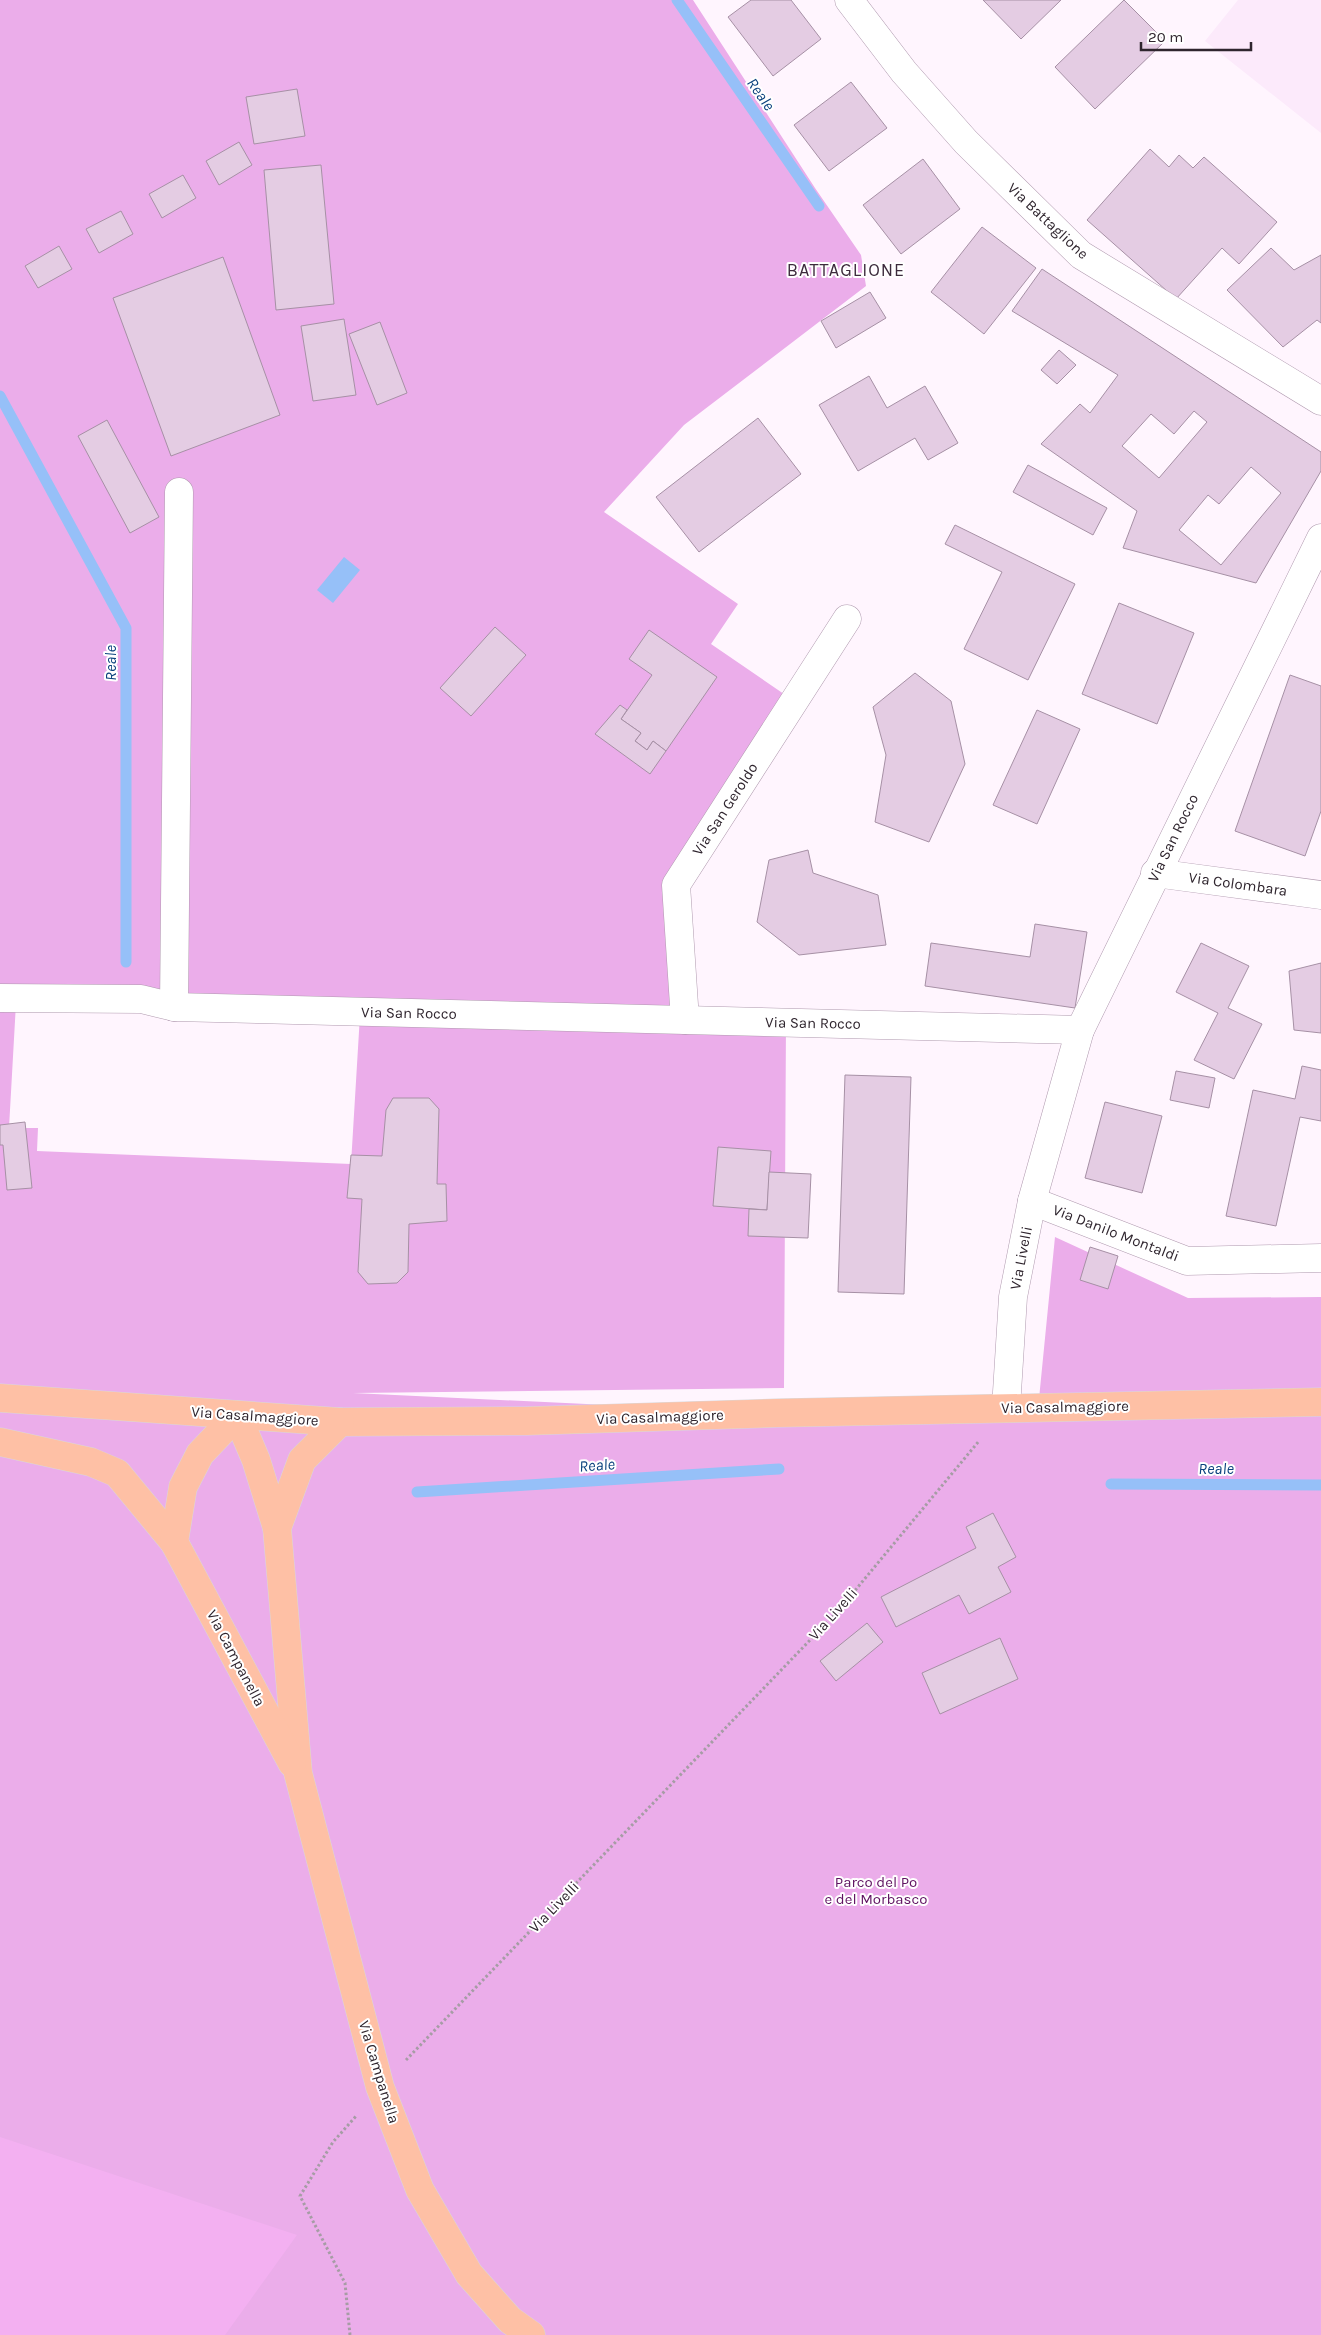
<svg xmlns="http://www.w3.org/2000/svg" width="1321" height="2335" font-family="Karla,sans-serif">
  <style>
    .built { fill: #fceafb }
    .green { fill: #ebadea; fill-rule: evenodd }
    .forest { fill: #f3b0f1 }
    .water { fill: #96c0f8 }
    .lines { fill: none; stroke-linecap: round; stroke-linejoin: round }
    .stream { stroke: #96c0f8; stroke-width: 11 }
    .building { fill: #e4cce3; stroke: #a690a5; fill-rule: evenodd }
    .minor-casing { stroke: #b09aaf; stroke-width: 29 }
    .major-casing { stroke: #dad8d9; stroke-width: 29 }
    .path { stroke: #a69ca5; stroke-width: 3; stroke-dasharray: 2.5 2.5; stroke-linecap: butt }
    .minor { stroke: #fff; stroke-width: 28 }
    .major { stroke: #fec0a5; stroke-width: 28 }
    .labels { text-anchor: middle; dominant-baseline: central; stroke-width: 4; stroke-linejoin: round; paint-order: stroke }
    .street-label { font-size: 15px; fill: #2f252e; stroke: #fff }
    .park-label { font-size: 15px; fill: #5f1161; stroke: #fff }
    .water-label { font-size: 16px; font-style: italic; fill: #0a417d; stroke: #fff }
    .quarter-label { font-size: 18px; letter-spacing: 1px; fill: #3d2b3d; stroke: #fff }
  </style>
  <rect width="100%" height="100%" fill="#fff5fe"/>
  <polygon class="built" points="1238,0 1321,0 1321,133 1205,41"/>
  <path class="green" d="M 0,0 L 693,0 L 815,188 L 861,255 L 866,286 L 684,425 L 604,512 L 738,604 L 711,644 L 800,705 L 678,884 L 685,1020 L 786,1019 L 784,1388 L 353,1393 L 777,1413 L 1037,1419 L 1055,1237 L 1188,1298 L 1321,1297 L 1321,2335 L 0,2335 ZM 16,1003 L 360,1015 L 351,1164 L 37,1151 L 38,1128 L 9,1128 Z"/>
  <polygon class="forest" points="0,2137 297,2235 225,2335 0,2335"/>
  <polygon class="water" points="344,557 360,570 333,603 317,590"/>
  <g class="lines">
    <g class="stream">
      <polyline points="677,0 819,206"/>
      <polyline points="0,396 126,628 126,962"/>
      <polyline points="1111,1484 1321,1485"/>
      <polyline points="417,1492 779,1469"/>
    </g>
  </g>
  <g class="building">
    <polygon points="751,0 791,0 821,39 773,76 728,17"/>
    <polygon points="983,0 1061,0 1021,39"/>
    <polygon points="1124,0 1165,41 1095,109 1055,67"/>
    <polygon points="851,82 887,128 829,171 794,125"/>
    <polygon points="297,89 305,136 254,144 246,97"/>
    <polygon points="239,142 252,165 219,185 206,161"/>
    <polygon points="1150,149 1169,167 1179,155 1193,168 1204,157 1277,222 1239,264 1222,248 1176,299 1087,220"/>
    <polygon points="923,159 960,209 901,254 863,205"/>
    <polygon points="321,165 334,304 276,310 264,170"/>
    <polygon points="183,175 196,198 162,218 149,194"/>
    <polygon points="121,211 133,234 99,253 86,229"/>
    <polygon points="982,227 1036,268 984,334 931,292"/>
    <polygon points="59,246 72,269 38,288 25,266"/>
    <polygon points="1271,248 1294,270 1321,255 1321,323 1317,320 1283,347 1227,290"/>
    <polygon points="223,257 280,415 171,456 113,298"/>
    <path d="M 1042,269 L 1321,452 L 1321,471 L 1256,583 L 1123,548 L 1137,511 L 1041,444 L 1080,404 L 1090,413 L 1118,375 L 1012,311 ZM 1194,411 L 1207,422 L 1159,478 L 1122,446 L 1151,414 L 1174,434 ZM 1251,467 L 1281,493 L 1221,565 L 1179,530 L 1208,495 L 1219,504 Z"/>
    <polygon points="870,292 886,318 836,348 821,321"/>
    <polygon points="344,319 356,395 313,401 301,326"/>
    <polygon points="380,322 407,393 377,405 349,334"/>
    <polygon points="1059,350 1076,365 1057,384 1041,370"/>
    <polygon points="869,376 887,408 925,386 958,443 928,460 915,438 858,471 819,405"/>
    <polygon points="758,418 801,474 699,552 656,497"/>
    <polygon points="107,420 159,517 130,533 78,436"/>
    <polygon points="1028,465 1107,508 1093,535 1013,492"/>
    <polygon points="955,525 1075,584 1028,680 964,649 1002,572 945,544"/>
    <polygon points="1119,603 1194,633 1157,724 1082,694"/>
    <polygon points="495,627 526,655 471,716 440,688"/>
    <polygon points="649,630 717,677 666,751 653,741 647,750 635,741 641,733 621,719 652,675 629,659"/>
    <polygon points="915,673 951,701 965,764 929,842 875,822 886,755 873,707"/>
    <polygon points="1290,675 1321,686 1321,811 1305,856 1235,831"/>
    <polygon points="620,705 627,710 621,719 641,733 635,741 647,750 653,741 666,751 650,774 595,734"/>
    <polygon points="1037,710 1080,729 1037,824 993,805"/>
    <polygon points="808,850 813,873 878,895 886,945 799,955 757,922 769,860"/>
    <polygon points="1035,924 1087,932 1075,1008 925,986 931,943 1030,957"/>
    <polygon points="1201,943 1249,966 1228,1008 1262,1024 1234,1079 1194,1060 1218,1013 1176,992"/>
    <polygon points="1321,963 1321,1033 1294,1030 1289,971"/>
    <polygon points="1302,1066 1321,1070 1321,1121 1300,1117 1276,1226 1226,1216 1253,1090 1295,1099"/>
    <polygon points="1176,1071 1215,1078 1209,1108 1170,1100"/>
    <polygon points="845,1075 911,1077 904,1294 838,1292"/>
    <polygon points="393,1098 429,1098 439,1109 437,1184 446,1184 447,1221 409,1224 408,1272 397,1283 368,1284 358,1272 362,1199 347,1198 351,1155 382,1156 386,1110"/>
    <polygon points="1105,1102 1162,1116 1142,1193 1085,1178"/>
    <polygon points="25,1122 32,1188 7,1190 3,1145 0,1145 0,1125"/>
    <polygon points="718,1147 771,1151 767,1210 713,1206"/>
    <polygon points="769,1172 811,1174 808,1238 748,1236 749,1209 767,1210"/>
    <polygon points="1090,1247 1118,1256 1108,1289 1080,1280"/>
    <polygon points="993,1513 1016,1557 998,1567 1011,1592 969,1614 959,1595 896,1627 881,1597 976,1548 966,1527"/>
    <polygon points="867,1623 883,1642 836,1681 820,1661"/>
    <polygon points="1000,1638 1018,1679 940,1714 922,1673"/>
  </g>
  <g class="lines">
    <defs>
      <g id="minor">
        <polyline points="849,0 904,72 966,142 1081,255 1321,401"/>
        <polyline points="1155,873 1321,895"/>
        <polyline points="0,998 141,999 174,1007 1080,1030"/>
        <polyline points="174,1007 179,492"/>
        <polyline points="685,1020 676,885 847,619"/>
        <polyline points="1032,1201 1187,1261 1321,1258"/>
        <polyline points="1006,1408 1013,1297 1032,1201 1080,1030 1321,538"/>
      </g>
      <g id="major">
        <polyline points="0,1398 340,1422 526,1421 777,1413 1321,1402"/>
        <polyline points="237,1415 256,1460 277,1528 298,1773 380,2087 420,2190 469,2274 510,2320 531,2335"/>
        <polyline points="0,1442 91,1462 117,1473 174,1542 292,1763"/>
        <polyline points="277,1528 302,1460 340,1422"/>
        <polyline points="174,1542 183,1487 200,1454 237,1415"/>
      </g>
    </defs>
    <use href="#minor" class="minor-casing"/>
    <use href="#major" class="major-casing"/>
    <g class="path">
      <polyline points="406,2060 838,1611 979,1441"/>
      <polyline points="350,2335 345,2283 300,2196 333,2142 357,2115"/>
    </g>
    <use href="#minor" class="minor"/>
    <use href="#major" class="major"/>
  </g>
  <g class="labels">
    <g class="street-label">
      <text transform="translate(1048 221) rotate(43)">Via Battaglione</text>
      <text transform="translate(725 809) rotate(-57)">Via San Geroldo</text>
      <text transform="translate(1173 838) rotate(-64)">Via San Rocco</text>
      <text transform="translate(1238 884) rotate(8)">Via Colombara</text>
      <text transform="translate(409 1013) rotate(1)">Via San Rocco</text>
      <text transform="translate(813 1023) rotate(1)">Via San Rocco</text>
      <text transform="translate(1116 1233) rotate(21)">Via Danilo Montaldi</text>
      <text transform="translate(1021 1258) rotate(-79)">Via Livelli</text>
      <text transform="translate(1065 1407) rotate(-1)">Via Casalmaggiore</text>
      <text transform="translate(255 1416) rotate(4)">Via Casalmaggiore</text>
      <text transform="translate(660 1417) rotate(-2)">Via Casalmaggiore</text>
      <text transform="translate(833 1614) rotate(-48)">Via Livelli</text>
      <text transform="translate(236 1658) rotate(62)">Via Campanella</text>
      <text transform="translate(554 1907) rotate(-46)">Via Livelli</text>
      <text transform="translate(379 2072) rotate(73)">Via Campanella</text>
    </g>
    <g class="park-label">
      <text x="876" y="1882">Parco del Po<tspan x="876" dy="17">e del Morbasco</tspan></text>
    </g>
    <g class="water-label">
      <text transform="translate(761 94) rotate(55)">Reale</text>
      <text transform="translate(110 663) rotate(-90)">Reale</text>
      <text transform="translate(597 1465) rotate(-4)">Reale</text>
      <text x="1216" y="1468">Reale</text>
    </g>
    <g class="quarter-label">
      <text x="846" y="270">BATTAGLIONE</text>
    </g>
  </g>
  <path d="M1141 42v8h110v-8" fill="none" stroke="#2f252e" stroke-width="2.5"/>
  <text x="1148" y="42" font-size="15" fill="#2f252e" stroke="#ffffff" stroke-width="4" paint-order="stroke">20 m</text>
</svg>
